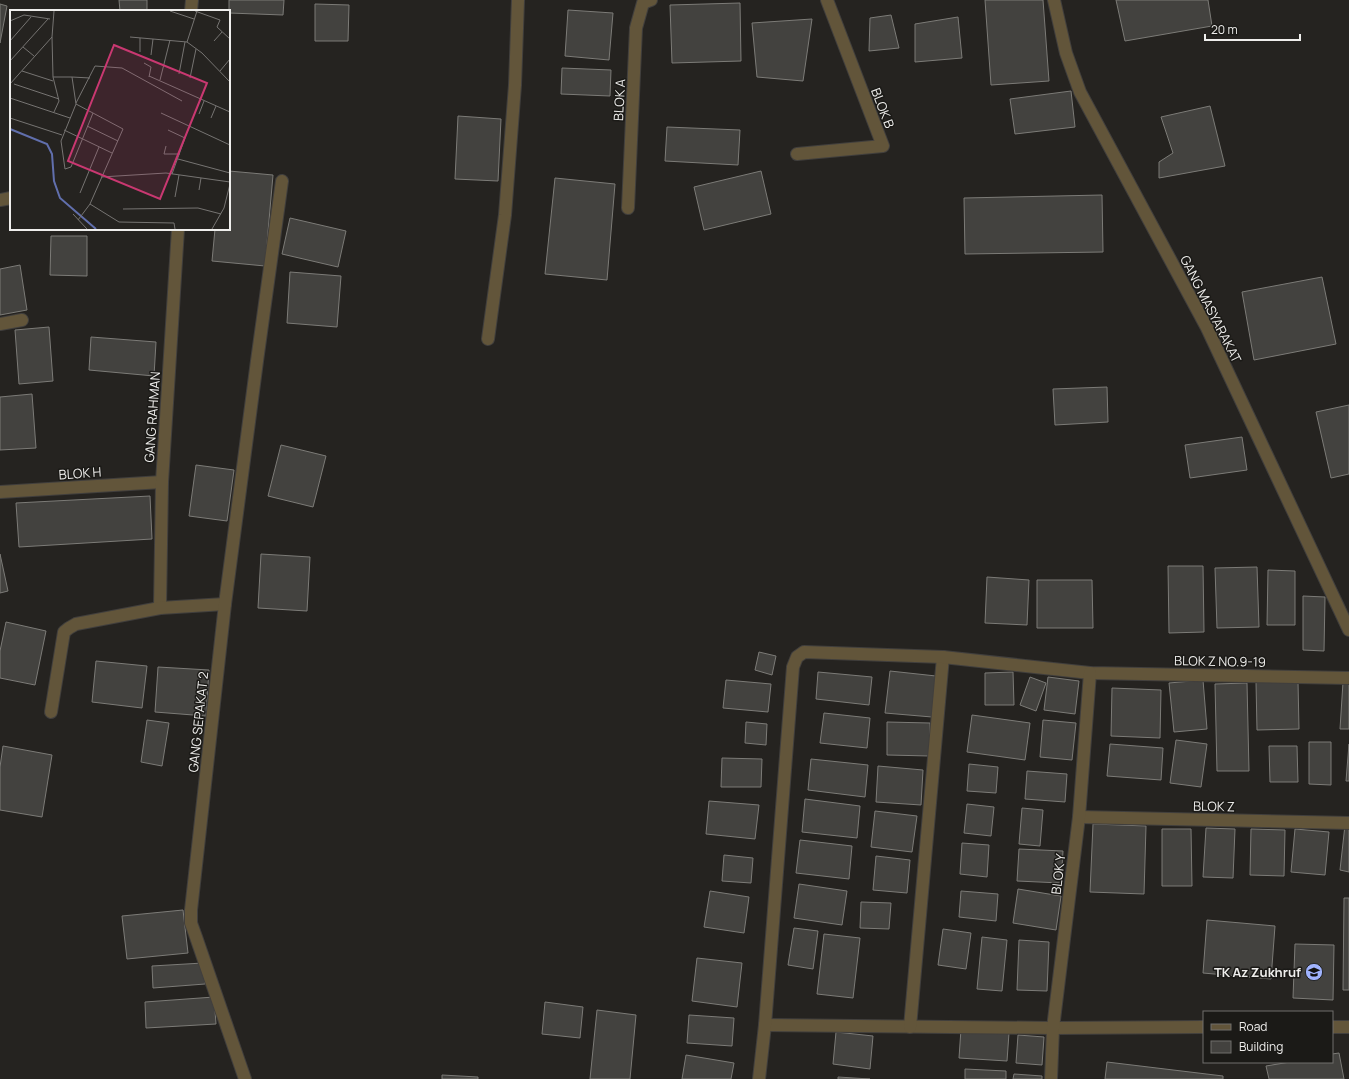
<svg xmlns="http://www.w3.org/2000/svg" width="1349" height="1079" font-family="Manrope,sans-serif">
  <style>
    .building { fill: #43423f; stroke: #7c7b77 }
    .lines { fill: none; stroke-linecap: round; stroke-linejoin: round }
    .minor-casing { stroke: #413f3d; stroke-width: 14 }
    .minor { stroke: #62553a; stroke-width: 12 }
    .labels { text-anchor: middle; dominant-baseline: central; stroke-width: 3; stroke-linejoin: round; paint-order: stroke }
    .street-label { font-size: 13px; fill: #efeeec; stroke: #1b1a17 }
    .poi-label { font-size: 13px; font-weight: bold; fill: #efeeec; stroke: #1b1a17; text-anchor: end }
    .inset-river { fill: none; stroke: #616fad; stroke-width: 2 }
    .inset-road { fill: none; stroke: #767472; stroke-width: 1 }
    .view { fill: #c93871; fill-opacity: 0.15; stroke: #c93871; stroke-width: 2 }
    .inset-edge { fill: none; stroke: #efeeec; stroke-width: 2 }
  </style>
  <rect width="100%" height="100%" fill="#252320"/>
  <g class="building">
    <polygon points="119,0 147,0 147,11 120,11"/>
    <polygon points="229,0 284,0 283,15 229,13"/>
    <polygon points="985,0 1043,0 1049,81 991,85"/>
    <polygon points="1116,0 1208,0 1212,26 1125,41"/>
    <polygon points="740,3 741,61 672,63 670,5"/>
    <polygon points="0,4 7,6 0,43"/>
    <polygon points="315,4 349,5 348,41 315,41"/>
    <polygon points="568,10 613,13 609,60 565,56"/>
    <polygon points="891,15 899,48 869,51 870,18"/>
    <polygon points="958,17 962,58 915,62 915,24"/>
    <polygon points="812,19 803,81 757,77 752,23"/>
    <polygon points="562,68 611,70 610,96 561,94"/>
    <polygon points="1071,91 1075,127 1015,134 1010,99"/>
    <polygon points="1210,106 1225,166 1159,178 1159,162 1173,153 1161,117"/>
    <polygon points="458,116 501,119 498,181 455,179"/>
    <polygon points="667,127 740,130 738,165 665,161"/>
    <polygon points="229,171 273,175 265,266 212,261 215,229 229,229"/>
    <polygon points="761,171 771,214 704,230 694,187"/>
    <polygon points="555,178 615,184 607,280 545,274"/>
    <polygon points="1102,195 1103,252 965,254 964,198"/>
    <polygon points="290,218 346,231 338,267 282,254"/>
    <polygon points="51,236 87,236 87,276 50,275"/>
    <polygon points="20,265 27,310 0,315 0,269"/>
    <polygon points="290,272 341,276 337,327 287,323"/>
    <polygon points="1322,277 1336,344 1254,360 1242,292"/>
    <polygon points="49,327 53,381 19,384 15,330"/>
    <polygon points="91,337 156,342 154,376 89,370"/>
    <polygon points="1107,387 1108,422 1055,425 1053,389"/>
    <polygon points="32,394 36,448 0,450 0,397"/>
    <polygon points="1349,405 1349,474 1331,478 1316,412"/>
    <polygon points="1242,437 1247,470 1190,478 1185,445"/>
    <polygon points="281,445 326,456 313,507 268,496"/>
    <polygon points="196,465 234,470 227,521 189,516"/>
    <polygon points="150,496 152,539 19,547 16,503"/>
    <polygon points="0,554 8,591 0,593"/>
    <polygon points="261,554 310,557 307,611 258,608"/>
    <polygon points="1168,566 1203,566 1204,632 1169,633"/>
    <polygon points="1257,567 1259,627 1217,628 1215,568"/>
    <polygon points="1268,570 1295,571 1295,625 1267,625"/>
    <polygon points="987,577 1029,580 1027,625 985,623"/>
    <polygon points="1037,580 1092,580 1093,628 1037,628"/>
    <polygon points="1303,596 1325,597 1324,651 1303,650"/>
    <polygon points="6,622 46,631 35,685 0,678 0,651"/>
    <polygon points="759,652 776,656 772,675 755,670"/>
    <polygon points="96,661 147,666 142,708 92,702"/>
    <polygon points="158,667 209,670 206,716 155,712"/>
    <polygon points="890,671 936,676 932,717 885,713"/>
    <polygon points="818,672 872,677 869,705 816,699"/>
    <polygon points="1013,672 1014,705 985,705 985,673"/>
    <polygon points="1030,677 1046,683 1036,711 1020,705"/>
    <polygon points="1048,677 1079,681 1075,714 1044,710"/>
    <polygon points="726,680 771,684 768,712 723,708"/>
    <polygon points="1203,680 1207,729 1174,732 1169,683"/>
    <polygon points="1256,682 1298,682 1299,729 1257,730"/>
    <polygon points="1343,682 1349,682 1349,729 1340,729"/>
    <polygon points="1247,683 1249,771 1217,771 1215,684"/>
    <polygon points="1112,688 1161,690 1160,738 1111,736"/>
    <polygon points="824,713 870,718 867,748 820,743"/>
    <polygon points="972,715 1030,723 1025,760 967,752"/>
    <polygon points="147,720 169,723 162,766 141,762"/>
    <polygon points="1043,720 1076,723 1072,760 1040,757"/>
    <polygon points="746,722 767,724 766,745 745,743"/>
    <polygon points="887,722 930,723 930,756 887,755"/>
    <polygon points="1176,740 1207,744 1201,787 1170,783"/>
    <polygon points="1309,742 1331,742 1331,785 1309,784"/>
    <polygon points="1110,744 1163,748 1161,780 1107,776"/>
    <polygon points="1349,744 1349,781 1346,781"/>
    <polygon points="3,746 52,755 42,817 0,810 0,767"/>
    <polygon points="1269,746 1297,746 1298,782 1270,782"/>
    <polygon points="722,758 762,759 761,787 721,787"/>
    <polygon points="811,759 868,765 865,797 808,790"/>
    <polygon points="969,764 998,767 996,793 967,791"/>
    <polygon points="878,766 923,770 921,805 876,802"/>
    <polygon points="1027,771 1067,774 1065,802 1025,799"/>
    <polygon points="805,799 860,806 857,838 802,832"/>
    <polygon points="709,801 759,805 755,839 706,834"/>
    <polygon points="967,804 994,807 991,836 964,833"/>
    <polygon points="1022,808 1043,810 1040,846 1019,844"/>
    <polygon points="875,811 917,816 912,852 871,847"/>
    <polygon points="1093,824 1146,826 1144,894 1090,892"/>
    <polygon points="1345,825 1349,825 1349,872 1340,870"/>
    <polygon points="1206,828 1235,829 1233,878 1203,877"/>
    <polygon points="1162,829 1191,829 1192,886 1162,886"/>
    <polygon points="1251,829 1285,830 1284,876 1250,875"/>
    <polygon points="1295,829 1329,832 1325,875 1291,872"/>
    <polygon points="800,840 852,846 849,879 796,873"/>
    <polygon points="962,843 989,845 987,877 960,874"/>
    <polygon points="1019,849 1063,851 1061,883 1017,881"/>
    <polygon points="724,855 753,858 751,883 722,881"/>
    <polygon points="876,856 910,860 907,893 873,890"/>
    <polygon points="799,884 847,891 842,925 794,918"/>
    <polygon points="1018,889 1061,896 1056,930 1013,923"/>
    <polygon points="710,891 749,897 744,933 704,927"/>
    <polygon points="961,891 998,894 996,921 959,917"/>
    <polygon points="1344,898 1349,898 1349,990 1343,990"/>
    <polygon points="861,902 891,903 889,929 860,928"/>
    <polygon points="183,910 188,953 127,959 122,916"/>
    <polygon points="1207,920 1275,926 1271,979 1203,973"/>
    <polygon points="794,928 818,931 813,969 788,965"/>
    <polygon points="943,929 971,933 966,969 938,965"/>
    <polygon points="824,934 860,938 853,998 817,994"/>
    <polygon points="982,937 1007,940 1002,991 977,989"/>
    <polygon points="1019,940 1049,942 1047,991 1017,990"/>
    <polygon points="1295,944 1334,945 1333,1000 1293,998"/>
    <polygon points="697,958 742,963 737,1007 692,1001"/>
    <polygon points="203,963 205,984 153,988 152,966"/>
    <polygon points="214,997 216,1024 146,1028 145,1002"/>
    <polygon points="545,1002 583,1007 580,1038 542,1034"/>
    <polygon points="597,1010 636,1015 630,1079 590,1079"/>
    <polygon points="689,1015 734,1018 732,1046 687,1043"/>
    <polygon points="961,1029 1009,1033 1007,1061 959,1058"/>
    <polygon points="836,1032 873,1036 870,1069 833,1064"/>
    <polygon points="1018,1035 1044,1037 1042,1065 1016,1063"/>
    <polygon points="1339,1053 1344,1079 1269,1079 1266,1066 1290,1062 1332,1062 1332,1054"/>
    <polygon points="686,1055 734,1063 731,1079 682,1079"/>
    <polygon points="1107,1062 1223,1076 1223,1079 1105,1079"/>
    <polygon points="965,1069 1006,1071 1006,1079 965,1079"/>
    <polygon points="1014,1074 1042,1076 1042,1079 1013,1079"/>
    <polygon points="442,1075 478,1077 478,1079 442,1079"/>
    <polygon points="838,1077 870,1079 838,1079"/>
  </g>
  <g class="lines">
    <defs>
      <g id="minor">
        <polyline points="1054,0 1066,53 1080,92 1207,328 1349,630"/>
        <polyline points="191,11 192,0"/>
        <polyline points="797,154 883,146 827,0"/>
        <polyline points="0,200 11,198"/>
        <polyline points="628,208 636,28 643,3 651,0"/>
        <polyline points="0,324 22,320"/>
        <polyline points="488,339 505,215 515,85 518,0"/>
        <polyline points="0,492 162,482"/>
        <polyline points="160,608 162,482 178,229"/>
        <polyline points="51,712 64,632 69,628 76,624 160,608 225,604"/>
        <polyline points="1079,817 1349,823"/>
        <polyline points="765,1025 1053,1028 1204,1027"/>
        <polyline points="910,1027 943,657"/>
        <polyline points="1332,1027 1349,1027"/>
        <polyline points="245,1079 196,937 191,923 191,910 225,604 257,361 282,181"/>
        <polyline points="759,1079 765,1025 793,667 797,657 804,652 943,657 1090,673 1349,678"/>
        <polyline points="1051,1079 1053,1028 1079,817 1090,673"/>
      </g>
    </defs>
    <use href="#minor" class="minor-casing"/>
    <use href="#minor" class="minor"/>
  </g>
  <defs>
    <symbol id="school-disc" viewBox="-11 -11 22 22"><circle r="9.5" fill="#a0b3fd" stroke="#1b1a17"/><path d="M0-5L7-2L0 1L-7-2ZM-4 1L0 2.5L4 1V4Q0 6-4 4Z" fill="#111"/></symbol>
  </defs>
  <g fill-rule="evenodd">
    <use href="#school-disc" x="1304" y="962" width="20" height="20"/>
  </g>
  <g class="labels">
    <g class="street-label">
      <text transform="translate(619 100) rotate(-87)">BLOK A</text>
      <text transform="translate(883 108) rotate(69)">BLOK B</text>
      <text transform="translate(1211 309) rotate(63)">GANG MASYARAKAT</text>
      <text transform="translate(152 417) rotate(-86)">GANG RAHMAN</text>
      <text transform="translate(80 473) rotate(-4)">BLOK H</text>
      <text transform="translate(1220 661) rotate(1)">BLOK Z NO.9-19</text>
      <text transform="translate(198 722) rotate(-84)">GANG SEPAKAT 2</text>
      <text transform="translate(1214 806) rotate(1)">BLOK Z</text>
      <text transform="translate(1058 874) rotate(-83)">BLOK Y</text>
    </g>
    <g class="poi-label">
      <text x="1301" y="972">TK Az Zukhruf</text>
    </g>
  </g>
  <g transform="translate(10 10)">
    <rect width="220" height="220" fill="#252320"/>
    <path class="inset-river" d="M 0,119 L 37,134 L 42,144 L 44,171 L 50,188 L 86,219"/>
    <path class="inset-road" d="M 160,1 L 184,9M 185,1 L 210,10 L 207,17 L 220,29M 0,11 L 14,5 L 40,9M 120,27 L 177,32 L 192,43 L 220,72M 0,31 L 21,7M 204,31 L 212,22M 177,32 L 187,1M 13,37 L 24,46M 130,42 L 130,28M 141,45 L 143,29M 0,51 L 38,9M 134,53 L 141,57 L 139,67M 12,61 L 43,71M 210,61 L 220,49M 169,64 L 175,32M 139,66 L 220,102M 43,67 L 62,67 L 66,94 L 51,131 L 55,159 L 61,157 L 83,103M 62,67 L 80,68M 180,68 L 186,39M 150,70 L 160,30M 0,74 L 42,27M 4,74 L 49,89M 0,88 L 60,108M 66,93 L 85,56 L 112,58 L 172,91M 66,94 L 113,119 L 80,194 L 68,210M 44,102 L 49,91 L 43,67 L 42,27 L 44,1M 151,103 L 220,135M 189,104 L 194,91M 0,108 L 52,125M 201,108 L 206,96M 77,116 L 108,131M 54,120 L 102,143M 158,120 L 175,128 L 162,164M 156,136 L 154,144 L 170,144M 168,149 L 220,163M 91,167 L 156,163 L 220,172M 189,180 L 191,168M 70,183 L 89,137M 165,187 L 169,165M 80,194 L 109,212 L 164,213 L 165,219M 113,199 L 188,198 L 211,204M 63,204 L 77,219M 202,219 L 214,198 L 220,174"/>
    <path class="view" d="M 104,35 L 197,73 L 150,189 L 58,151 Z"/>
    <rect width="220" height="220" class="inset-edge"/>
  </g>
  <rect x="1203" y="1011" width="130" height="52" fill="#1b1a17" stroke="#706f6c"/>
  <rect x="1211" y="1024" width="20" height="6" fill="#62553a" stroke="#706f6c"/>
  <text x="1239" y="1031" font-size="12" fill="#efeeec">Road</text>
  <rect x="1211" y="1041" width="20" height="12" fill="#43423f" stroke="#706f6c"/>
  <text x="1239" y="1051" font-size="12" fill="#efeeec">Building</text>
  <path d="M1205 34v6h95v-6" fill="none" stroke="#efeeec" stroke-width="2"/>
  <text x="1211" y="34" font-size="12" fill="#efeeec" stroke="#1b1a17" stroke-width="3" paint-order="stroke">20 m</text>
</svg>
